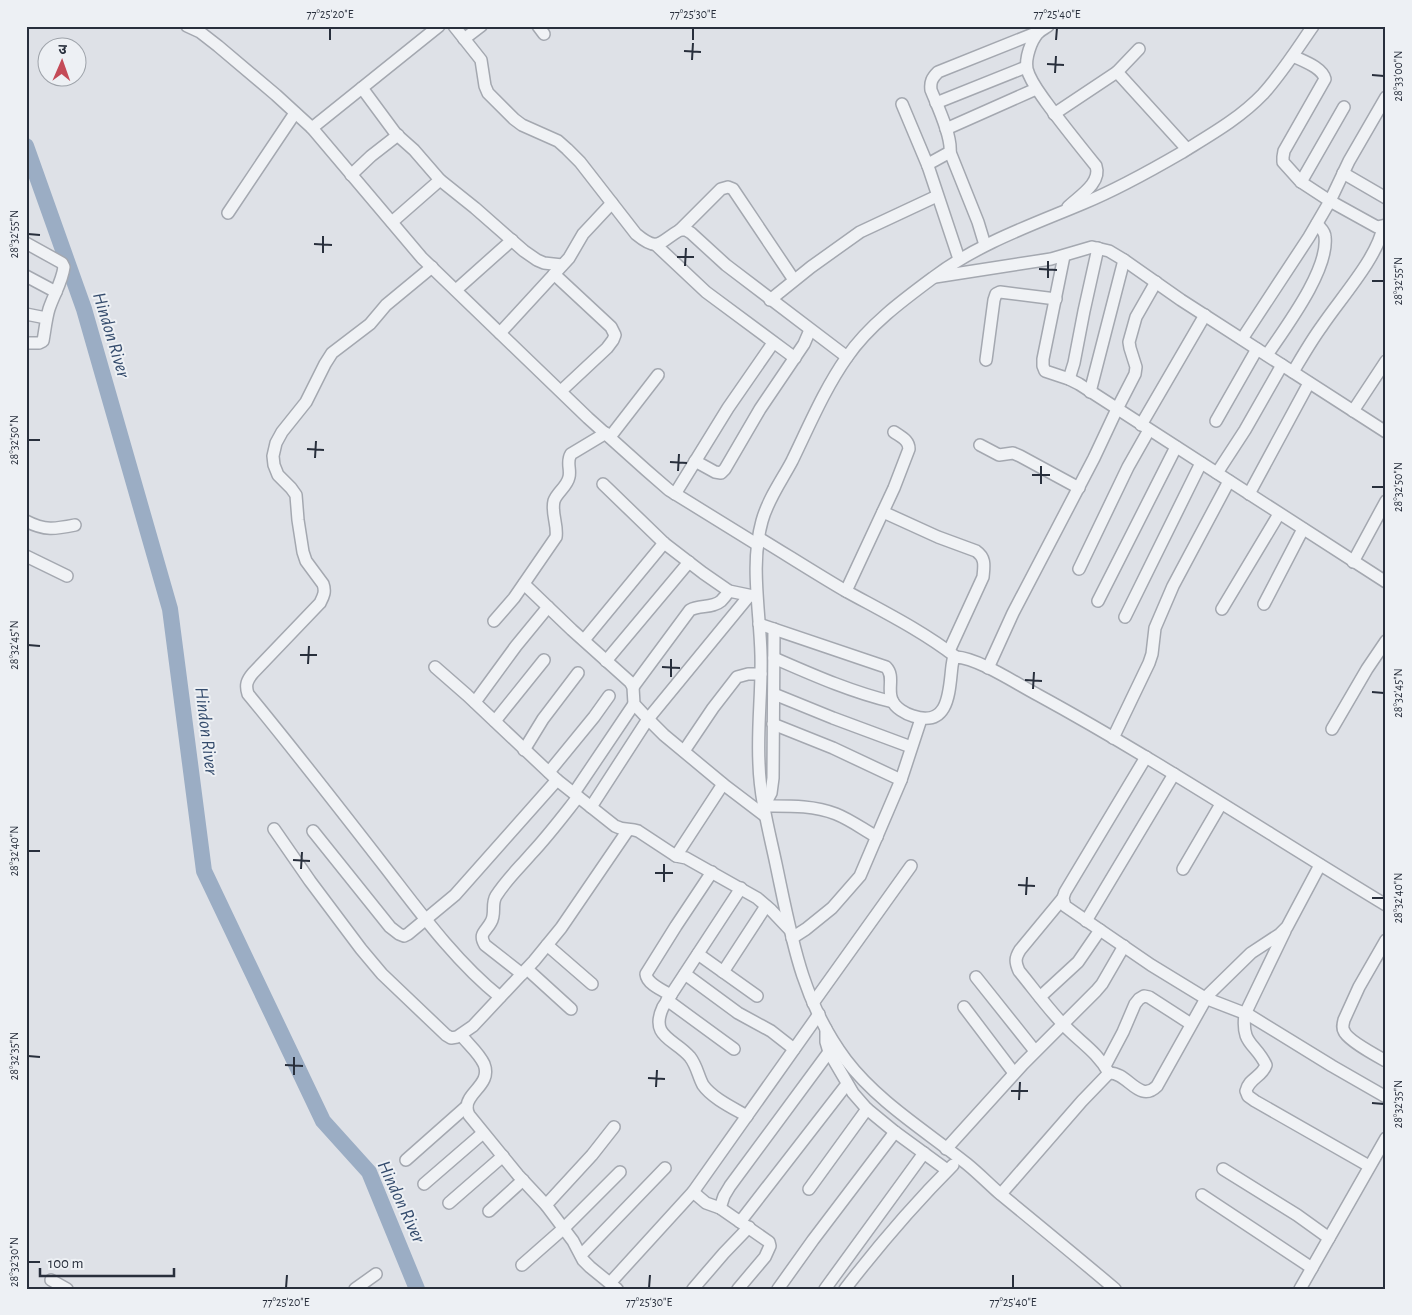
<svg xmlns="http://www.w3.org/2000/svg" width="1412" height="1315" font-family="'Alegreya Sans','Noto Sans Devanagari',sans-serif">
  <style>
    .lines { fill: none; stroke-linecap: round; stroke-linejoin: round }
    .river { stroke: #9badc4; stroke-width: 16 }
    .minor-casing { stroke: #a4a8b0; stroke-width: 14 }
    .minor { stroke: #f0f2f5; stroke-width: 11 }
    .ticks { fill: none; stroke: #282f3c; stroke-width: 2 }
    .labels { text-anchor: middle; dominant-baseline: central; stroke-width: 4; stroke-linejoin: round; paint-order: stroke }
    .water-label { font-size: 19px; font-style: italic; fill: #354c6d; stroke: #edf0f4 }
    .neatline { fill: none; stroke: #282f3c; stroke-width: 2 }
    .ticks-label { font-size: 12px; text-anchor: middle; fill: #282f3c }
  </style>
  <rect width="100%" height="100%" fill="#dee1e7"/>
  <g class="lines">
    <polyline class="river" points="26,146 84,309 170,609 204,871 323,1121 369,1172 417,1289"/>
    <defs>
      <g id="minor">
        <polyline points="187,26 200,32 218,46 276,95 312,128 422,258 588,418 646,470 669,490 758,545"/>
        <path d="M 454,26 L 481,60 L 485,86 L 488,93 L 514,119 L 522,125 L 558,141 L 567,149 L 580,162 L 636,234 C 659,253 659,242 680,230 L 686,230 L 691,233 L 726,265 L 847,357"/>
        <polyline points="538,26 544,34"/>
        <path d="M 1048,26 C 1045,28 1041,30 1038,33 C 1031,41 1025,58 1027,69 C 1030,81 1039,92 1046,102 C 1062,124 1079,145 1096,166 C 1102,183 1078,197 1068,207"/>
        <polyline points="464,39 481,26"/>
        <path d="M 1293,56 C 1303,61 1322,67 1325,79 L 1284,151 L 1283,157 L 1283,162 L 1301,182 L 1330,201 L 1377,227 L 1386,225"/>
        <polyline points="1117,72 1187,149"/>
        <polyline points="362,88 396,134 414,150 440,180 475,208 524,251 537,260 544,263 562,265"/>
        <polyline points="936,103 1026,67"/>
        <polyline points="902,104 928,166"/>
        <polyline points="1054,114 1117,72 1139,49"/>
        <polyline points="312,128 439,26"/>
        <polyline points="946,129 1036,89"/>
        <polyline points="950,152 978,222 985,245"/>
        <polyline points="1343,173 1386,198"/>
        <polyline points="351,175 371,156 398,135"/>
        <polyline points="1301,182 1344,107"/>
        <polyline points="228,213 295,113"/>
        <polyline points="392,222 440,180"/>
        <polyline points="680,230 721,189 728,187 733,189 794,280"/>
        <path d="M 26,243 L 62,263 L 64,267 C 62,282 54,294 49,309 C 46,319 45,330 43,341 L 39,343 L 26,343"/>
        <polyline points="656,245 706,292 795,358"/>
        <polyline points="1064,256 1043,359 1043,366 1045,371 1069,379 1079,384 1386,582"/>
        <path d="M 959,259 L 928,166 L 930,163 L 950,152 C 952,136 937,105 931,90 C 930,82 932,78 938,72 L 1038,32"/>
        <path d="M 432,267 L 386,305 L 370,324 L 332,353 L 325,364 L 306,402 L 282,432 L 276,443 L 273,456 L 274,465 L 278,475 L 291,488 L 296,495 L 298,520 L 303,552 L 306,561 L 323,584 C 326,592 323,597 320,603 L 253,673 C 247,680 245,685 248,694 C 295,751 340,809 385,867 C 419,911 456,962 500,997"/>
        <polyline points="554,274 611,327 615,335 613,340 607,348 561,391"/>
        <polyline points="26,276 56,292"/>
        <polyline points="935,277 1051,259 1092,247 1109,251 1124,260 1181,300 1386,432"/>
        <polyline points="456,290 512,240"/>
        <polyline points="770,300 811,267 860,232 937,196"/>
        <polyline points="26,314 46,318"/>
        <polyline points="500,333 569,258 583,234 612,203"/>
        <polyline points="1242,339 1309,237 1330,201 1349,161 1386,97"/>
        <path d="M 1267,355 C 1285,328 1329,270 1325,237 C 1325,231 1320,228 1317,224"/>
        <polyline points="986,360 994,300 996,294 1000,292 1056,299"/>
        <path d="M 1293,372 C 1302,357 1311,341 1322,326 C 1340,299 1378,257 1383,227"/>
        <polyline points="1069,379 1074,363 1084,311 1098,248"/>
        <polyline points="1090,392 1124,260"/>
        <polyline points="1353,411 1386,361"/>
        <polyline points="1216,421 1257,349"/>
        <polyline points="1141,425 1205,315"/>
        <polyline points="610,437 658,375"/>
        <polyline points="980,445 999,455 1013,453 1020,456 1079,488"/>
        <polyline points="695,461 715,472 721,473 725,469 760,409 804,344 810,330"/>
        <polyline points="1217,473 1245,430 1282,365"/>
        <polyline points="603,484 664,543 703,573 729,591 753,596"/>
        <polyline points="675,494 728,408 773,343"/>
        <polyline points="1249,494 1309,383"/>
        <path d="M 883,512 L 938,537 L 976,551 C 986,558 984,566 983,577 L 949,651"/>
        <path d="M 26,521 C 45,531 55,529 75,525"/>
        <path d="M 759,538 C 787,555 815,573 844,590 C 882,611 921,630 956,657"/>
        <polyline points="26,556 67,576"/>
        <polyline points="1353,562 1386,501"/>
        <polyline points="1079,569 1128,467 1149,430"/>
        <polyline points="524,584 572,630 630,682 633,687 634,704 648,719 664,735 723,784 765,816"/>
        <path d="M 846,591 L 894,488 L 909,449 C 909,440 901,437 894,432"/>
        <polyline points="1098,601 1176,447"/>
        <polyline points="1264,604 1303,529"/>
        <polyline points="1222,609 1279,514"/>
        <polyline points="1125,617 1201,463"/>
        <path d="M 494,621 L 514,598 L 556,537 C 558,525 551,513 554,501 C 557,492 567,487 569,477 C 571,469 566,462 571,454 L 606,433"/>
        <path d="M 759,624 L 886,667 C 895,676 887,689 892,700 C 895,708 906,714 913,716 C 950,728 949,690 952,666 L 953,660 L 956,657 C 978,658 1017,684 1038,695 C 1157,760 1270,835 1386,905"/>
        <path d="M 774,629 L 773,778 L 771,793 L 764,806 C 788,806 813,805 836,814 C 851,820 864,830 877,837"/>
        <polyline points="584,640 664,543"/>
        <path d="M 774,658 C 813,675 851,692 893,702"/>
        <polyline points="606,661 689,562"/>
        <path d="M 435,667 L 467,695 L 557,780 L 615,826 C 625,831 629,828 638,831 L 676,856 L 686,858 L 757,898 L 771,910 L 789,929"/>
        <polyline points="988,668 1013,613 1094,458 1117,409 1135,374 1136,367 1130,348 1129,342 1136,317 1156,282"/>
        <path d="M 633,687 L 690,610 C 699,605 713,608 721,601 C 724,598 727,594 729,591"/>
        <polyline points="774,694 833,718 911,747"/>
        <polyline points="475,702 516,646 548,607"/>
        <polyline points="495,721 544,660"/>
        <polyline points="773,724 833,748 901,780"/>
        <polyline points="1332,729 1367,669 1386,641"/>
        <polyline points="1113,738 1149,663 1152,654 1155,628 1173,586 1229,481"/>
        <polyline points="524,750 543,719 578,673"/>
        <polyline points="684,751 713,708 737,677 748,674 761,674"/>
        <polyline points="1146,757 1065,892 1063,898 1065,906 1151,965 1205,998 1249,1015 1332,1066 1386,1097"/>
        <polyline points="549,772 594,717 609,696"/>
        <polyline points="574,793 634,704"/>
        <polyline points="591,807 648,719 749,596"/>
        <polyline points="274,829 310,881 361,949 382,974 446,1035 451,1038 457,1037 473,1026 534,961 561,928 628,830"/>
        <polyline points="313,831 390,927 399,934 404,936 408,934 455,895 557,780"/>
        <polyline points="676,856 723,784"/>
        <polyline points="1183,869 1221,804"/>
        <path d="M 741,888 L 663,1007 C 649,1037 675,1039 690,1057 C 697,1066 698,1076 703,1085 C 712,1098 733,1108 747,1116"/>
        <path d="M 1063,898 L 1020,950 C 1015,958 1015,962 1019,971 C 1033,988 1046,1006 1061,1022 C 1078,1041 1096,1050 1109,1073"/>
        <polyline points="1086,921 1174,774"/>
        <path d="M 1285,931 L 1245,1014 C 1241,1045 1255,1042 1266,1065 C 1262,1077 1249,1078 1246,1091 L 1248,1096 L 1255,1101 L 1369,1166"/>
        <polyline points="792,938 806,929 832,908 860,876 901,780 921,719"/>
        <path d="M 1386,940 L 1359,987 L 1344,1020 C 1343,1024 1342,1028 1344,1031 C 1347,1040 1377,1056 1386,1061"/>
        <polyline points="547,945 592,984"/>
        <polyline points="698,954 757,996"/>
        <polyline points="527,969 571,1009"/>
        <polyline points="723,972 766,906"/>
        <path d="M 522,974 L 485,945 C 478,933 486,932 491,922 C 496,914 491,904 496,896 C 506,880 520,867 531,854 C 548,836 563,816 578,797"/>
        <polyline points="685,974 738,1013 771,1031 794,1049"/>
        <polyline points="976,977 1035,1051"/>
        <path d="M 671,995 C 662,990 647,984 646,974 L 676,926 L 712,872"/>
        <polyline points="1040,997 1078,962 1100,930"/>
        <polyline points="667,1000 734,1049"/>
        <polyline points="813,1003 911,866"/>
        <polyline points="964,1007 1014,1073"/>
        <polyline points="826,1029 826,1042 829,1052 853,1093 867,1109 895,1132 947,1170"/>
        <path d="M 461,1035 C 468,1044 479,1053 484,1064 C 492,1084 467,1092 467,1107 C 467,1109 468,1113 469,1115 L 518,1175 L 546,1205 L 573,1241 L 583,1260 L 590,1267 L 617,1289"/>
        <polyline points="1105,1066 1123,1032 1135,1004 1139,999 1144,996 1149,997 1191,1024"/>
        <polyline points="946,1149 1023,1064 1096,991 1102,984 1124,946"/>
        <polyline points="406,1160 467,1106"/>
        <polyline points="1223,1169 1297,1215 1329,1238"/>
        <polyline points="424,1184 483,1133"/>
        <polyline points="809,1189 867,1109"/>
        <polyline points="693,1192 706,1203 720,1208 769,1242 770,1246 765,1257 738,1289"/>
        <path d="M 1001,1194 L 1082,1101 L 1109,1073 C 1128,1072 1139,1104 1157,1086 L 1208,995 L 1251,953 L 1280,934 L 1287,927 L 1320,865"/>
        <polyline points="1202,1195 1312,1268"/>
        <polyline points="449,1203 503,1156"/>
        <polyline points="546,1205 592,1155 614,1127"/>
        <polyline points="720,1208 724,1196 730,1186 829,1052"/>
        <polyline points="489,1211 523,1180"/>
        <polyline points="740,1222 847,1084"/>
        <polyline points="581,1255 665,1168"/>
        <polyline points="522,1265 564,1228 620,1172"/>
        <polyline points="51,1280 67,1289"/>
        <polyline points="610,1283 693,1192 819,1014"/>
        <polyline points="355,1289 376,1274"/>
        <polyline points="693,1289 724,1253 749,1227"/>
        <polyline points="778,1289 813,1240 895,1132"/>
        <polyline points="825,1289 924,1153"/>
        <path d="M 845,1289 C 879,1245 914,1204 953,1165"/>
        <path d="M 1115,1289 C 1076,1256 1037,1224 998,1192 C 988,1183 978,1173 967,1164 C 926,1131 878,1102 846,1060 C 801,1000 791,935 776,864 C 769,831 760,798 759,764 C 757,728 762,691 761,655 C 760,611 750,564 762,521 C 768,499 782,480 792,461 C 809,426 825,388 847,357 C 869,325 903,300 934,277 C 979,243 1032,225 1084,203 C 1118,189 1150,171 1181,153 C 1210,135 1239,119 1263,94 C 1282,73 1297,49 1313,26"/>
        <polyline points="1300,1289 1386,1138"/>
      </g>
    </defs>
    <use href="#minor" class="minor-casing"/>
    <use href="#minor" class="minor"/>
  </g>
  <path class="ticks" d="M 330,40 L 330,28M 693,40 L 693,28M 1056,40 L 1057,28M 684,51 L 701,52M 692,60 L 693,43M 1047,64 L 1064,65M 1055,73 L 1056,56M 1372,75 L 1384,76M 28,234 L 40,235M 314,244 L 332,245M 323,253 L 323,236M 677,257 L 694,257M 685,266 L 686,248M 1039,269 L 1057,270M 1048,278 L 1048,261M 1372,281 L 1384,281M 28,440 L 40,440M 307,449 L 324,450M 315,458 L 316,441M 670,462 L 687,463M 678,471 L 679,454M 1032,475 L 1050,475M 1041,484 L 1041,466M 1372,487 L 1384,487M 28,645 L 40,646M 300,655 L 317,655M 308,664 L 309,646M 662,667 L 680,668M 671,677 L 671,659M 1025,680 L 1042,681M 1033,689 L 1034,672M 1372,692 L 1384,693M 28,851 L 40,851M 293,860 L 310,861M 301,869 L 302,852M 655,873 L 673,873M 664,882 L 664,864M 1018,885 L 1035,886M 1026,895 L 1027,877M 1372,898 L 1384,898M 28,1056 L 40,1057M 285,1065 L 303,1066M 294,1075 L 294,1057M 648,1078 L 665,1079M 656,1087 L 657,1070M 1011,1091 L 1028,1091M 1019,1100 L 1020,1082M 1372,1103 L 1384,1104M 28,1262 L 40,1262M 286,1288 L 287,1275M 649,1288 L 650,1275M 1013,1288 L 1013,1275"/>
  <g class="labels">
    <g class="water-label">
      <text transform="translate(111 335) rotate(73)">Hindon River</text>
      <text transform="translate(206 731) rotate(83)">Hindon River</text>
      <text transform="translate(401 1202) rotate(65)">Hindon River</text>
    </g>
  </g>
  <rect width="1412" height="1315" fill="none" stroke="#edf0f4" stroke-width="55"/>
  <g transform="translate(62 62) rotate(2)"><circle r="24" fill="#edf0f4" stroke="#9ea3aa"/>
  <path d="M0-4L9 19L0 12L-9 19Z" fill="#c44a57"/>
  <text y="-8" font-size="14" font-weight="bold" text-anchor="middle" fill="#282f3c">उ</text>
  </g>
  <path d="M40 1268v8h134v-8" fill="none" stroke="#282f3c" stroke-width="2.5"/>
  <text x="48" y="1268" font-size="15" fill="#282f3c" stroke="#edf0f4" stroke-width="4" paint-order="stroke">100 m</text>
  <rect x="28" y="28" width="1356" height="1260" class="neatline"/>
  <g class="ticks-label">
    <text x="330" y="18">77°25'20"E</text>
    <text x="693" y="18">77°25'30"E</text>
    <text x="1057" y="18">77°25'40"E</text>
    <text transform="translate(1398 76) rotate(-90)" y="4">28°33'00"N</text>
    <text transform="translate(14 234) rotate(-90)" y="4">28°32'55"N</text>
    <text transform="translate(1398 281) rotate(-90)" y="4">28°32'55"N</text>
    <text transform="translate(14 440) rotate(-90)" y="4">28°32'50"N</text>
    <text transform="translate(1398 487) rotate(-90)" y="4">28°32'50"N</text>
    <text transform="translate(14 645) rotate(-90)" y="4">28°32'45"N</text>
    <text transform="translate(1398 693) rotate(-90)" y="4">28°32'45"N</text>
    <text transform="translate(14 851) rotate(-90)" y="4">28°32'40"N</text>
    <text transform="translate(1398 898) rotate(-90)" y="4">28°32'40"N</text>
    <text transform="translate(14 1056) rotate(-90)" y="4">28°32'35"N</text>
    <text transform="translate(1398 1104) rotate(-90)" y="4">28°32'35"N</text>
    <text transform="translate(14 1262) rotate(-90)" y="4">28°32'30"N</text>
    <text x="286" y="1306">77°25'20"E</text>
    <text x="649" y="1306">77°25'30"E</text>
    <text x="1013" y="1306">77°25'40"E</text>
  </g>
</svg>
